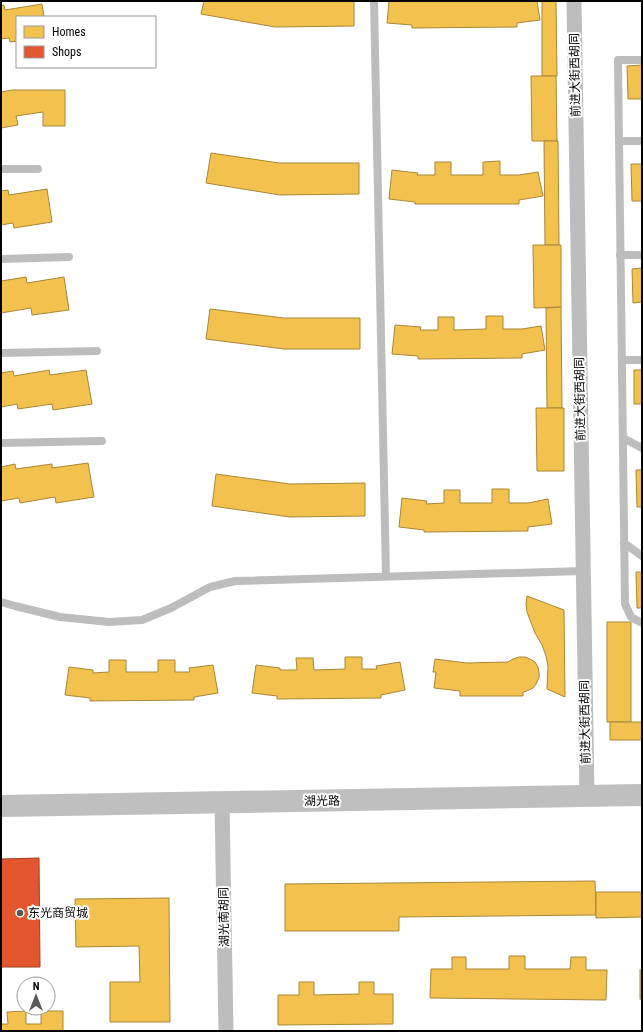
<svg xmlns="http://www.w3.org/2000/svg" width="643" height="1032" font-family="'Roboto Condensed','Noto Sans SC',sans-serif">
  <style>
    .homes { fill: #f2c14e; stroke: #a98737 }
    .shops { fill: #e4572e; stroke: #a03d20 }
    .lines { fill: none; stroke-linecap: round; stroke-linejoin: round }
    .lane { stroke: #bdbdbd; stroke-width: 8 }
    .street { stroke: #bdbdbd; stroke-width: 15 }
    .secondary { stroke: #bfbfbf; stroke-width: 22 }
    .poi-dot { fill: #595959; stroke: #fff; stroke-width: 1.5 }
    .labels { text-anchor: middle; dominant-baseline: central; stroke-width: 4; stroke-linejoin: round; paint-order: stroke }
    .street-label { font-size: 12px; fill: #000; stroke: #fff }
    .poi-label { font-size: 12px; fill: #000; stroke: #fff; text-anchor: start }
  </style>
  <rect width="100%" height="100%" fill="#fff"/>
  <g class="homes">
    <polygon points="204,1 354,1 354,26 275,27 201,14"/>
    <polygon points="389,1 537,1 540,20 517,23 517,27 412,28 412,25 387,23"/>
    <polygon points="542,1 556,1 557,76 542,76"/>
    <polygon points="42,4 44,17 17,17 17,41 10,42 9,38 1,39 1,6 4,5 5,10"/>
    <polygon points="642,65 642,99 628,99 627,66"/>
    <polygon points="531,76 556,76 557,141 532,141"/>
    <polygon points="12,90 65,90 65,126 43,126 43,112 16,116 18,125 1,128 1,92"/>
    <polygon points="544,141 558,141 559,245 545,245"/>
    <polygon points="211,153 279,163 359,163 359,194 280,195 206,183"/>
    <polygon points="500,161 500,175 519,175 538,172 543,196 519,200 519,204 415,204 415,202 389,199 392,170 418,173 417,175 435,175 435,162 451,162 451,175 483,175 483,162"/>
    <polygon points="631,164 642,164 642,201 632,201"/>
    <polygon points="47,189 52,222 14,228 13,223 1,225 1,191 8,190 9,195"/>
    <polygon points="533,245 561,245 561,307 534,308"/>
    <polygon points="642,268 642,302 633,303 632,269"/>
    <polygon points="26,277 27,283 64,277 69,310 32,315 31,308 1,313 1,281"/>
    <polygon points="561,307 562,408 547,408 546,308"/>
    <polygon points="210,309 284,318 360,318 360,349 284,349 206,339"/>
    <polygon points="486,316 503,316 503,329 522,329 541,326 545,350 522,354 522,358 418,359 418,356 392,354 395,325 421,327 420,330 438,330 438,317 454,317 454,330 486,329"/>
    <polygon points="49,370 50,375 86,370 92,404 53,410 52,404 18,409 17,404 1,407 1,373 13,371 14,376"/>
    <rect x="634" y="370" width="8" height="34"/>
    <polygon points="536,408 564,408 564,471 537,471"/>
    <polygon points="88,463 94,497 56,503 55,497 20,503 19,498 1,501 1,467 15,464 16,469 52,464 52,468"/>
    <polygon points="636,470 642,470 642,507 637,507"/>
    <polygon points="216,474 290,484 365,483 365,516 290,517 212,506"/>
    <polygon points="492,489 509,489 509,503 528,503 548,499 552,524 528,527 528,531 424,532 424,530 399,527 402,498 427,501 426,504 444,503 444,490 460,490 460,503 492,503"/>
    <polygon points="636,572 642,572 642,608 637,608"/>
    <polygon points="527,596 564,610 565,697 547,689 548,666 546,656 542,645 535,633 527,612 526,604"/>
    <rect x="607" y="622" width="24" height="100"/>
    <polygon points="345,657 362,657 362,669 377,669 376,666 400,662 405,690 381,695 381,698 277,699 277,696 252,693 256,665 280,668 280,670 297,670 296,658 313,658 314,670 345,669"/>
    <polygon points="519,657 525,657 530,659 535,662 538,667 539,673 539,678 536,684 533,688 527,691 523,692 523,696 460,696 460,691 434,688 436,672 433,672 435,659 467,663 508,662 513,659"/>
    <polygon points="109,660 126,660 126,672 158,672 158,660 175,660 175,672 190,672 189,668 213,665 218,693 194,697 194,700 90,701 90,698 65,695 69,667 93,670 93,673 109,672"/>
    <rect x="610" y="722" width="32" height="18"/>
    <polygon points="595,881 596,915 399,917 399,931 285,931 285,884"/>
    <polygon points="596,892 642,892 642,917 596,918"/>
    <polygon points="169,898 170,1022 110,1022 110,982 140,982 139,946 76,947 75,899"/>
    <polygon points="509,956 525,956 525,969 570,969 571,957 586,957 586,970 607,970 606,1000 430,998 431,969 452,969 452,957 466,957 466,969 509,969"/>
    <rect x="640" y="970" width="2" height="29"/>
    <polygon points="299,982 314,982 314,995 359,994 359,982 374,982 374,994 393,994 393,1024 278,1025 278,995 299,995"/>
    <polygon points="26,1011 26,1024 41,1024 41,1011 63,1011 63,1031 1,1031 1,1024 8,1024 7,1012"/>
  </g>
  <polygon class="shops" points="39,858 40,967 1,967 1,859"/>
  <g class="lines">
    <g class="lane">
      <polyline points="374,1 386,576"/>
      <polyline points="642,60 618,60 625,604 631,617 642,623"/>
      <polyline points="619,141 642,141"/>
      <polyline points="1,169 38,169"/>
      <polyline points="620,255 642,255"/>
      <polyline points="1,259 69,257"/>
      <polyline points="1,353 97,351"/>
      <polyline points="622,360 642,360"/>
      <polyline points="623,438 642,448"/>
      <polyline points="1,443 102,441"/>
      <polyline points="624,543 642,556"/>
      <polyline points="1,602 15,606 60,617 109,622 142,620 171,608 210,587 235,581 583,571"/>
    </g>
    <g class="street">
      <polyline points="574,1 587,796"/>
      <polyline points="222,803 226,1031"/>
    </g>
    <polyline class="secondary" points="1,806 642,795"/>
  </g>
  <circle class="poi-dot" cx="20" cy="913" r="4"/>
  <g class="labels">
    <g class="street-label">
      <text transform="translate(575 75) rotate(-91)">前进大街西胡同</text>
      <text transform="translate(580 399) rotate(-91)">前进大街西胡同</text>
      <text transform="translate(585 722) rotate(-91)">前进大街西胡同</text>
      <text transform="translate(322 801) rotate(-1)">湖光路</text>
      <text transform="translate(224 917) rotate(-91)">湖光南胡同</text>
    </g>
    <g class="poi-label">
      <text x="28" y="913">东光商贸城</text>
    </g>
  </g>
  <rect width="643" height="1032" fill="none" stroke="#000000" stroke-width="4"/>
  <rect x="16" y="16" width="140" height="52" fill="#ffffff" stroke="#999999"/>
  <rect x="24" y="26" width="20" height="12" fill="#f2c14e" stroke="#999999"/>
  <text x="52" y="36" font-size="12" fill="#000000">Homes</text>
  <rect x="24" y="46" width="20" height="12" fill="#e4572e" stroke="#999999"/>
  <text x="52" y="56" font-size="12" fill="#000000">Shops</text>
  <g transform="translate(36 996)"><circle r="19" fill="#ffffff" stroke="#999999"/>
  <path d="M0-3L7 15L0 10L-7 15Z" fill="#595959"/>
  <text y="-6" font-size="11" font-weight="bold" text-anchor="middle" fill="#000000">N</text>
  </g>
</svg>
